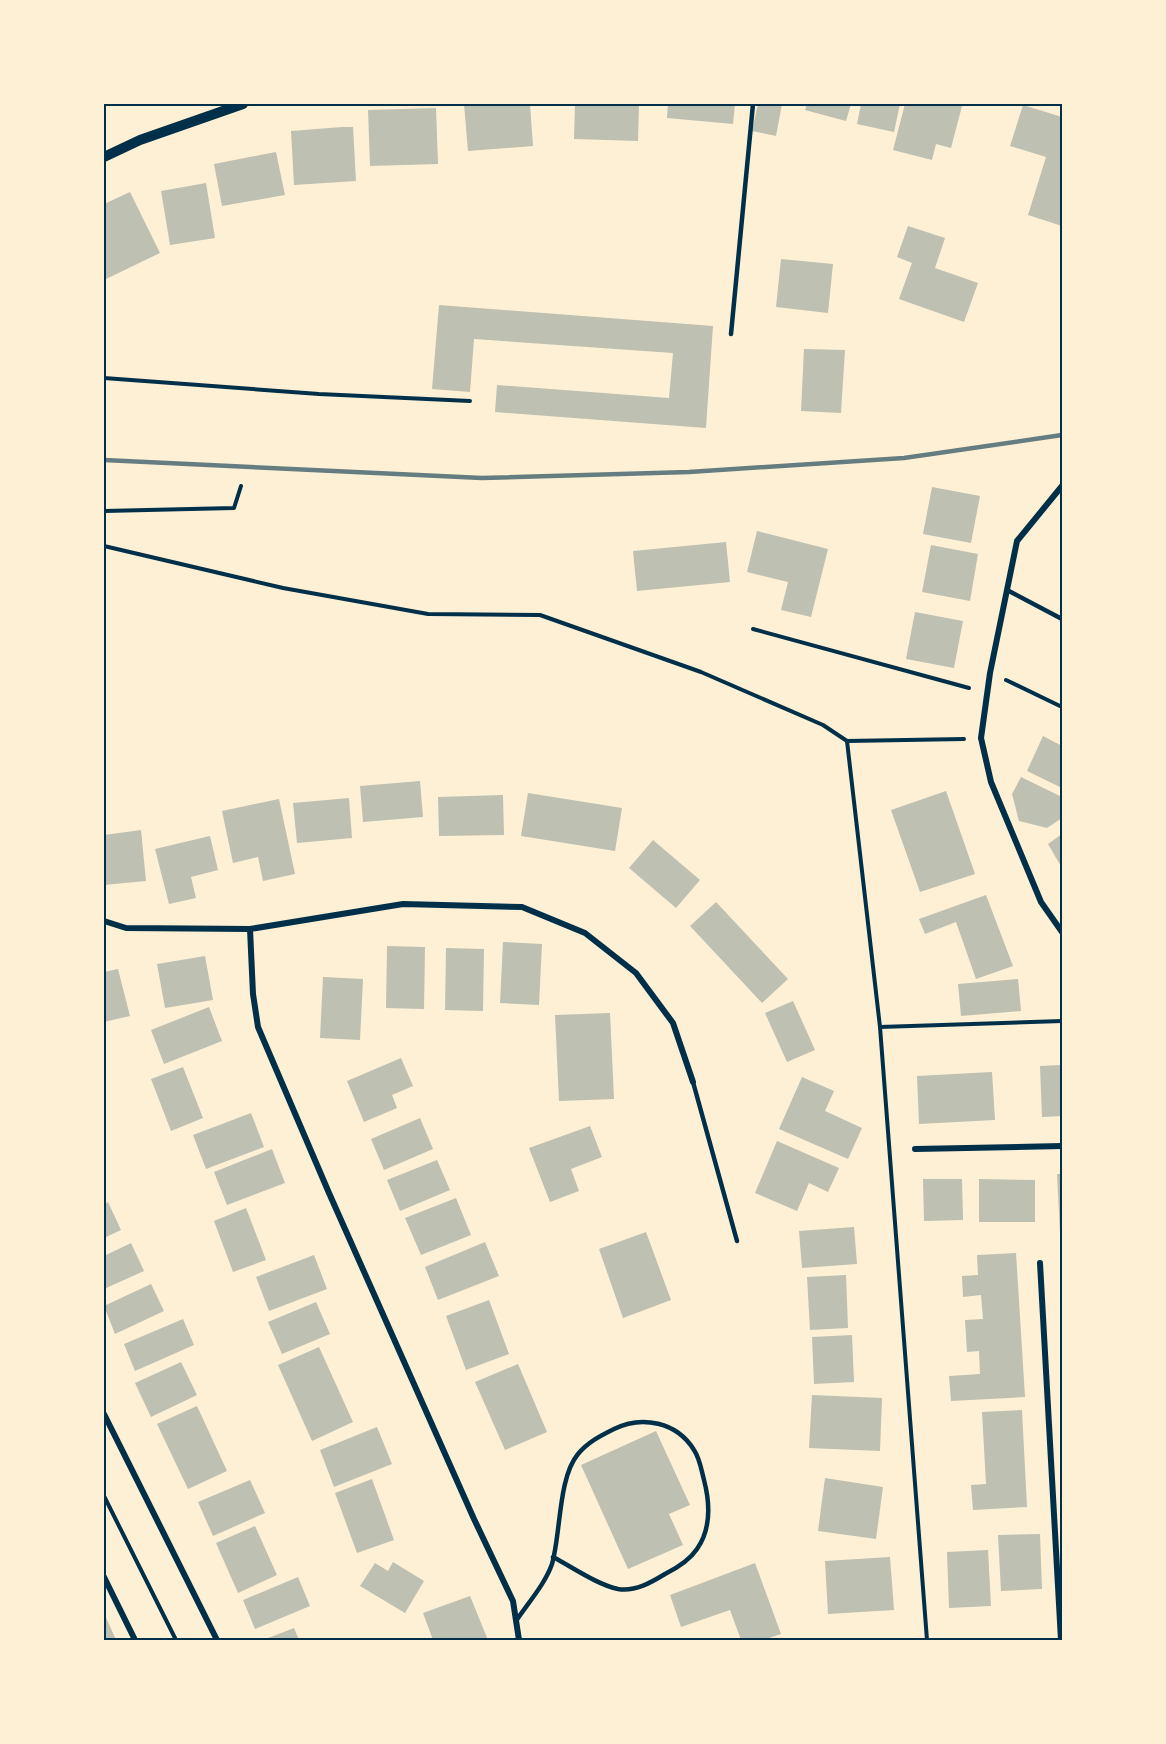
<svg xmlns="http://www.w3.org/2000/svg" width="1166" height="1744" font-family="Barlow,sans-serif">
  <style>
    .building { fill: #bec0b2 }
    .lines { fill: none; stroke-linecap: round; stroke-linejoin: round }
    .path { stroke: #003049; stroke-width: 4 }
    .service { stroke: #003049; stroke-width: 4.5 }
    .minor { stroke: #003049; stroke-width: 6 }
    .tertiary { stroke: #003049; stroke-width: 10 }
    .rail { stroke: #657d81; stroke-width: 4.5 }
    .neatline { fill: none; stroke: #003049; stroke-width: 2 }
  </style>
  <rect width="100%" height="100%" fill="#fdf0d5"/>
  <g class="building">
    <polygon points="464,104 530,104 533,146 468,151"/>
    <polygon points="575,104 639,104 638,141 574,139"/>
    <polygon points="668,104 735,104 733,124 667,118"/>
    <polygon points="758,104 782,104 776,136 752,131"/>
    <polygon points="807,104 851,104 846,121 805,110"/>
    <polygon points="861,104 900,104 894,132 857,124"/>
    <polygon points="905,104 953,104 962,106 951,148 936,144 932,160 893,150"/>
    <polygon points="1023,105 1062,117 1062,226 1028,215 1046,157 1010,146"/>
    <polygon points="436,108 438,164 370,166 368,110"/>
    <polygon points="342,127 353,127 356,181 294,185 291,131"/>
    <polygon points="276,152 285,195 222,206 214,164"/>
    <polygon points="206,183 215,238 170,245 161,191"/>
    <polygon points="130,192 160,253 104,280 104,204"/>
    <polygon points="908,226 945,238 935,268 978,283 964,322 899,299 912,263 897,257"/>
    <polygon points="781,259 833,264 828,313 776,307"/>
    <polygon points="439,305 713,326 706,428 495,412 497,385 669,398 673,353 474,339 470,392 432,389"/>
    <polygon points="804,349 845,350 841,413 801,411"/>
    <polygon points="932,487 980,496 971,543 923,534"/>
    <polygon points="757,531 828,549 811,617 781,610 788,582 747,572"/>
    <polygon points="726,542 730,582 637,591 633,551"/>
    <polygon points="931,545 978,554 970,601 922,592"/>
    <polygon points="915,612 963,621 954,668 906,659"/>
    <polygon points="1043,736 1062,746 1062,788 1027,771"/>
    <polygon points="1021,777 1062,797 1062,818 1047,828 1019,821 1012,794"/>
    <polygon points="420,781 423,817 363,822 360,786"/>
    <polygon points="946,791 975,874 920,892 891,810"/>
    <polygon points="528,793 622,808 615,851 521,836"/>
    <polygon points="503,795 504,835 439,836 438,797"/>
    <polygon points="349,798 352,838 297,843 293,803"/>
    <polygon points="279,799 295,874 263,881 258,857 233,863 222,811"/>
    <polygon points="141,830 146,881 104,885 104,835"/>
    <polygon points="1062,834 1062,868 1048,844"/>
    <polygon points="210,836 218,870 191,877 196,898 169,904 155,849"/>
    <polygon points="653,840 700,880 676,908 629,868"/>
    <polygon points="986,895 1013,966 976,979 956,922 925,934 919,919"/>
    <polygon points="716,902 788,979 762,1003 690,926"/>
    <polygon points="503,942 542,944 539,1005 500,1003"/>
    <polygon points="387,946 425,947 424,1009 386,1008"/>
    <polygon points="446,948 484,949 483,1011 445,1010"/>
    <polygon points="205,956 213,1000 165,1008 157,964"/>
    <polygon points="118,969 130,1016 104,1022 104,972"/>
    <polygon points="323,977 363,979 360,1040 320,1038"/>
    <polygon points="1018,979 1021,1011 961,1016 958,984"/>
    <polygon points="793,1001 815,1050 787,1062 765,1013"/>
    <polygon points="209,1007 222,1041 164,1064 151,1030"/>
    <polygon points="610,1013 614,1099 559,1101 555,1015"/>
    <polygon points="401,1058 413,1086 392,1095 397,1108 364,1122 347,1081"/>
    <polygon points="1062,1065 1062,1116 1042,1117 1040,1066"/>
    <polygon points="183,1067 203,1118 171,1131 151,1079"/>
    <polygon points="992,1072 995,1120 919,1124 917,1076"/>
    <polygon points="802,1077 834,1091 825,1111 862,1128 848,1159 779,1129"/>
    <polygon points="251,1113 264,1147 206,1169 193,1135"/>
    <polygon points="420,1118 433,1149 384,1170 371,1139"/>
    <polygon points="590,1126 602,1157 571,1169 579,1191 550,1202 529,1148"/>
    <polygon points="777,1141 839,1168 828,1192 809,1183 797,1211 755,1193"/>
    <polygon points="272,1149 285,1183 227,1205 214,1172"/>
    <polygon points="437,1160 450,1190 400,1211 387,1180"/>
    <polygon points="1057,1174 1062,1174 1062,1233 1060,1233"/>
    <polygon points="923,1179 962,1179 963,1220 924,1221"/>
    <polygon points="979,1179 1035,1180 1035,1222 979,1222"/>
    <polygon points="456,1198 471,1235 421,1255 405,1218"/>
    <polygon points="108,1202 121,1230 104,1238 104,1205"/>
    <polygon points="246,1208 266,1260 233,1272 214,1221"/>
    <polygon points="854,1227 857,1264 802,1268 799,1231"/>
    <polygon points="646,1232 671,1300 623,1318 599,1249"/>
    <polygon points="485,1242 499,1276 438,1300 425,1267"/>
    <polygon points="131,1243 144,1271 104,1289 104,1256"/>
    <polygon points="1016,1253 1025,1397 951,1401 949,1376 980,1374 979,1351 967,1352 965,1320 983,1319 981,1295 963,1297 962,1276 978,1275 977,1255"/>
    <polygon points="314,1255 327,1289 269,1311 256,1277"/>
    <polygon points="846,1275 848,1328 810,1330 807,1277"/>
    <polygon points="151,1284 164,1311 115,1334 104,1306"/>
    <polygon points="489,1300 509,1354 466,1370 446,1316"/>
    <polygon points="316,1302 330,1334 282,1354 268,1322"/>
    <polygon points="183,1319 194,1345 135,1371 124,1344"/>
    <polygon points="852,1335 854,1382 814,1384 812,1337"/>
    <polygon points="319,1347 353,1422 312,1441 278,1365"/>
    <polygon points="181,1362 197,1395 151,1417 135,1383"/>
    <polygon points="518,1364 547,1432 505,1450 475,1382"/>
    <polygon points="812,1395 882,1398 880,1451 809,1448"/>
    <polygon points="197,1406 227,1471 188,1489 157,1424"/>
    <polygon points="1022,1410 1027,1507 973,1510 971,1485 986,1484 982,1412"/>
    <polygon points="377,1427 392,1464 334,1487 320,1450"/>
    <polygon points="656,1431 690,1505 669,1514 683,1545 628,1569 581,1465"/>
    <polygon points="825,1478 883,1487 876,1539 818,1531"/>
    <polygon points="372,1479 394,1540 357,1553 335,1493"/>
    <polygon points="250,1480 265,1513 213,1536 198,1502"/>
    <polygon points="255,1526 277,1575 238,1593 216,1543"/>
    <polygon points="1040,1534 1042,1589 1001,1591 998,1535"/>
    <polygon points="988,1550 991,1606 949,1608 947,1552"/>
    <polygon points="890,1557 894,1610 828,1614 825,1561"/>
    <polygon points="393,1562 424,1581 405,1613 360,1586 375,1563 388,1571"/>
    <polygon points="755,1563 781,1634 763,1640 741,1640 730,1610 681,1627 670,1595"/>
    <polygon points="298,1577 310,1606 255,1629 243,1600"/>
    <polygon points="470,1596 488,1640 433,1640 423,1613"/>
    <polygon points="104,1613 116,1640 104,1640"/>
    <polygon points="294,1628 299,1640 263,1640"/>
  </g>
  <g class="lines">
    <g class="path">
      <polyline points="104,378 319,394 470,401"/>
      <polyline points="104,511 234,508 241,486"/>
      <polyline points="104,546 283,588 428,614 540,615 701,672 823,725 847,741 964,739"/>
      <polyline points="753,629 969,688"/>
      <polyline points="1006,680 1062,707"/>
      <polyline points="847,741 880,1027 927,1640"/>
      <polyline points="880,1027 1062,1021"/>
      <polyline points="104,1496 176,1640"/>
    </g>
    <g class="service">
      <polyline points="731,334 753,104"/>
      <polyline points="1007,590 1062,619"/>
      <polyline points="693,1082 737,1241"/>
      <path d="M 516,1621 C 528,1603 545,1584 552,1564 C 561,1533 558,1478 578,1454 C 588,1442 600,1436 614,1429 C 642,1415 677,1422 694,1450 C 700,1459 701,1469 704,1480 C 710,1503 711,1529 697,1549 C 689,1561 677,1568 665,1574 C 652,1582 635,1592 618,1589 C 598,1585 572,1567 553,1557"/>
    </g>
    <g class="minor">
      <polyline points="1062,486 1017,541 990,673 981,738 991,782 1041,902 1062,932"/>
      <polyline points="104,921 126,928 250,929 253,994 258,1027 329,1193 474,1519 513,1601 519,1640"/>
      <polyline points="250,929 403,904 522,907 585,933 636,973 673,1023 693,1082"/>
      <polyline points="915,1149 1062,1146"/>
      <polyline points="1040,1263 1061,1640"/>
      <polyline points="104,1414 217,1640"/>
      <polyline points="104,1577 135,1640"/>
    </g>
    <polyline class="tertiary" points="104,157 140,140 243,104"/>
    <polyline class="rail" points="104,460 482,478 689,472 904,458 1062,435"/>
  </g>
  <rect width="1166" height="1744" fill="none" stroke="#fdf0d5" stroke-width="210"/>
  <rect x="105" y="105" width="956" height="1534" class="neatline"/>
</svg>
